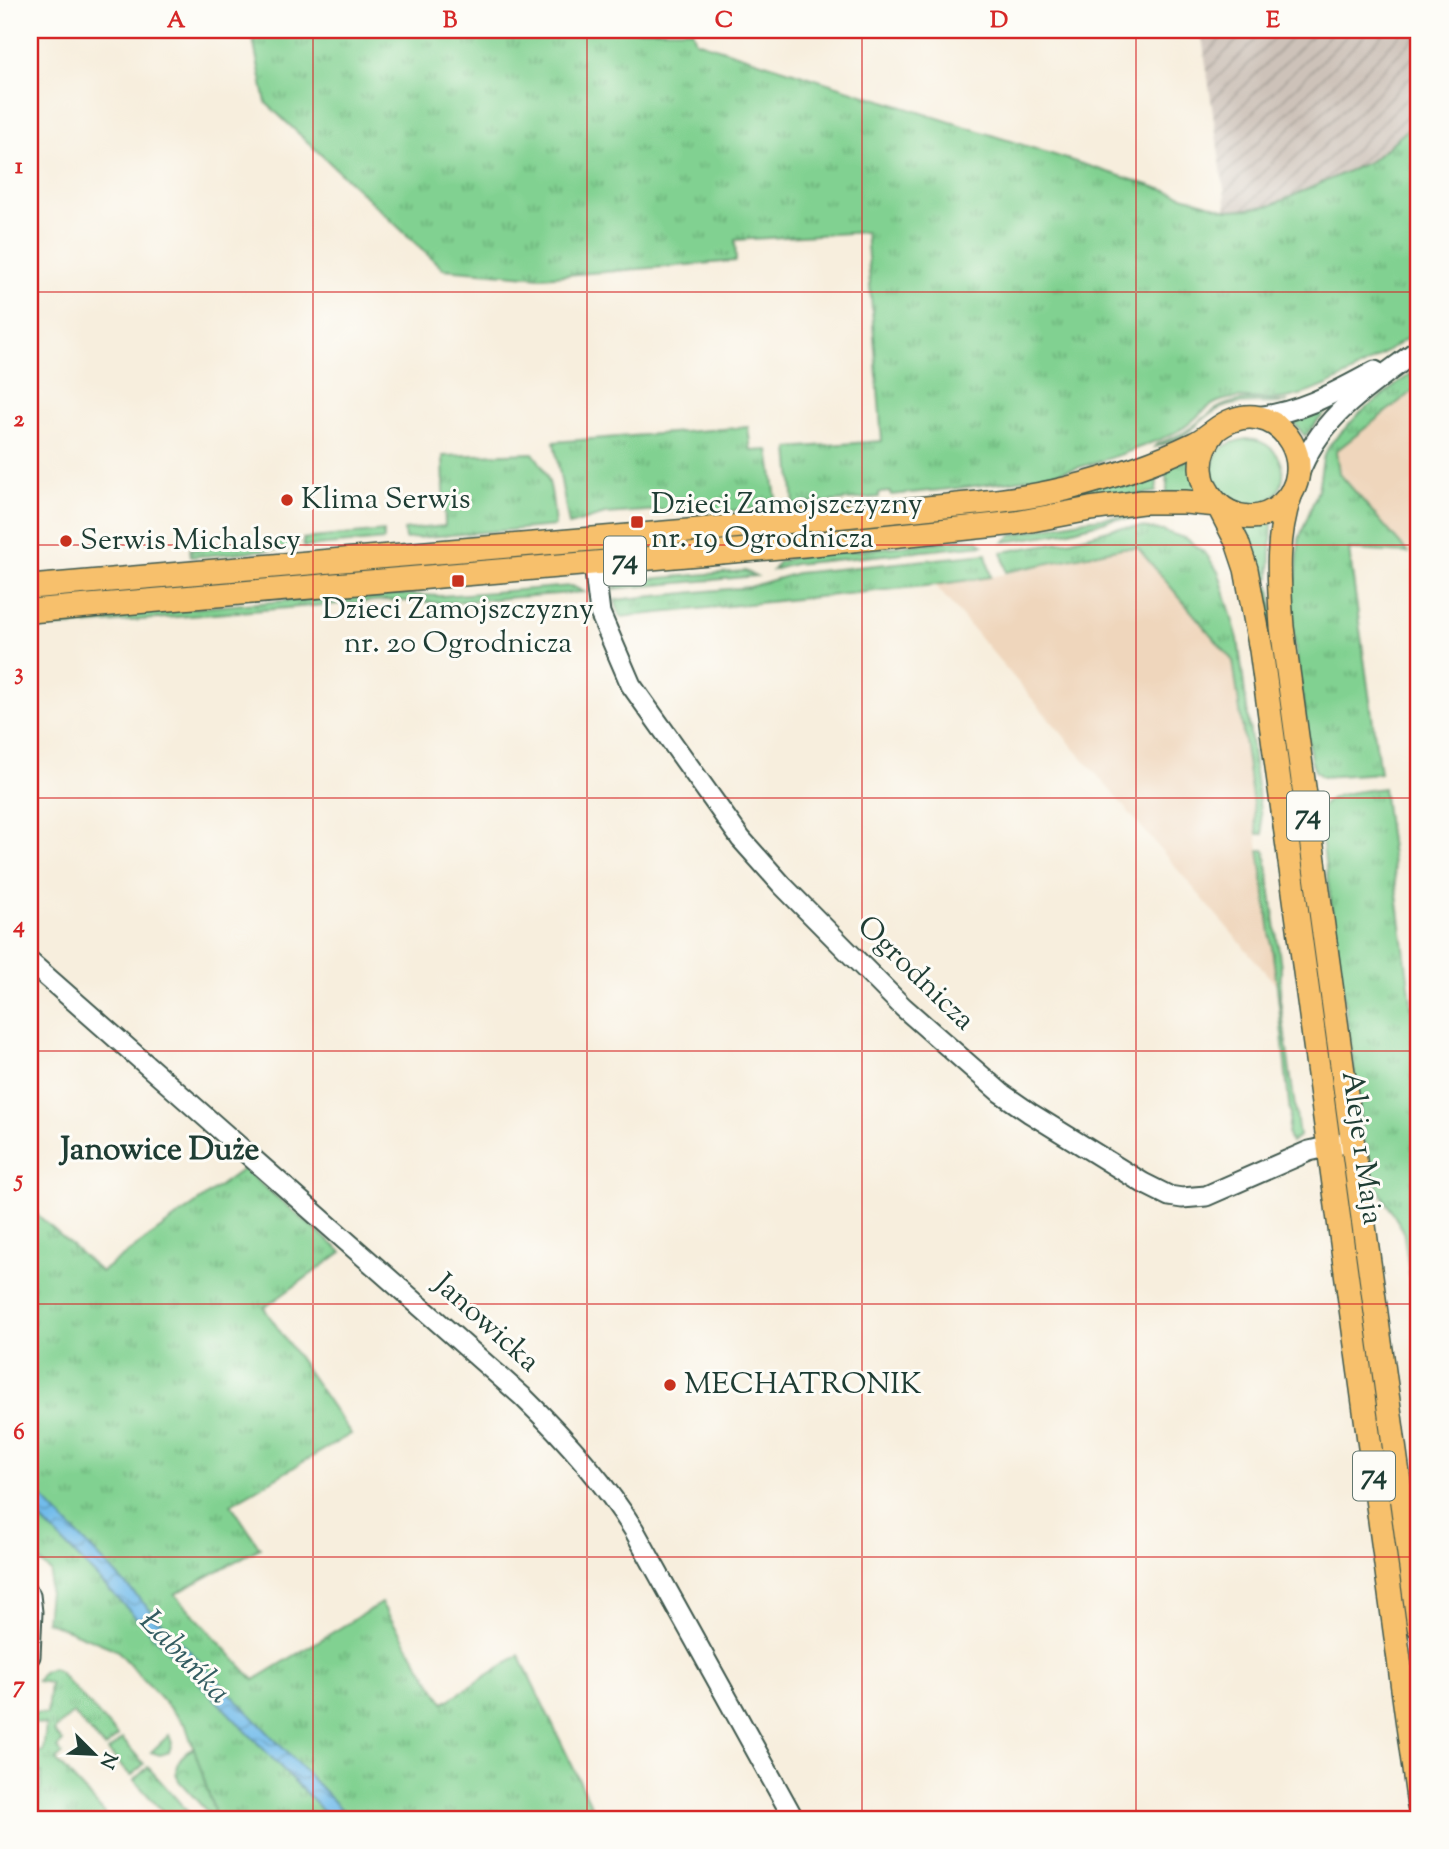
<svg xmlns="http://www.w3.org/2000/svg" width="1449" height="1849" font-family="'Sorts Mill Goudy',serif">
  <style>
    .built { fill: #efd6bc }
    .industrial { fill: url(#industrial-furrows) }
    .grass { fill: url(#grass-tufts); stroke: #508762; stroke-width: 2 }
    .park { fill: url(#park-crowns); stroke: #508762; stroke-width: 2 }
    .garden { fill: #81d191; stroke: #508762; stroke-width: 2 }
    .water { fill: url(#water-waves); stroke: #487c90; stroke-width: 2 }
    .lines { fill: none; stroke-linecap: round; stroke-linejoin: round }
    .minor-casing { stroke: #3f584d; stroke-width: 23 }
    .major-casing { stroke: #3f584d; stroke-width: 26 }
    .minor { stroke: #fff; stroke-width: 19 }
    .major { stroke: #f7c06c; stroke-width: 23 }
    .grid { fill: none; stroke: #d62828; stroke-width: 2; stroke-opacity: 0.55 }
    .poi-dot { fill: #c8321e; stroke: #fdfcf7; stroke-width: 2.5 }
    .labels { text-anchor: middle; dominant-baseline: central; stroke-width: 6; stroke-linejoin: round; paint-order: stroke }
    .shield { fill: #fdfcf7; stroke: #62766e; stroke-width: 2 }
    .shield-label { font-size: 28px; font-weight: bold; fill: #1f3d34 }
    .poi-label { font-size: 30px; fill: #1f3d34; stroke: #fdfcf7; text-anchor: start }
    .street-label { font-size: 30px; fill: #1f3d34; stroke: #fdfcf7 }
    .neighbourhood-label { font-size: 32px; font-weight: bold; fill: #1f3d34; stroke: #fdfcf7 }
    .water-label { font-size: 32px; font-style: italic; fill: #345d62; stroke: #fdfcf7 }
    .neatline { fill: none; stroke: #d62828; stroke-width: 2.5 }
    .grid-label { font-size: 23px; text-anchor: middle; font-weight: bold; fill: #d62828 }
  </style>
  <defs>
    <pattern id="industrial-furrows" width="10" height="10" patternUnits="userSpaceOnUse" patternTransform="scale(1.75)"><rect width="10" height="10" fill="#cdc2b9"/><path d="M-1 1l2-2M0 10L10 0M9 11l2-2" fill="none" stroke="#a69f97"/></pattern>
    <pattern id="grass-tufts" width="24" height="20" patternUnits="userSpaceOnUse" patternTransform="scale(1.75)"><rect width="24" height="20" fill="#81d191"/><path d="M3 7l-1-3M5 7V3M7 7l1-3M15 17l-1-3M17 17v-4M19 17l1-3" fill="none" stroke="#69ab77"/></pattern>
    <pattern id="park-crowns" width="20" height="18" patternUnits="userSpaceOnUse" patternTransform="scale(1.75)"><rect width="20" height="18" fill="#81d191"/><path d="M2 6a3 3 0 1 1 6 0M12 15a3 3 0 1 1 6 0" fill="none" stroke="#69ab77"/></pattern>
    <pattern id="water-waves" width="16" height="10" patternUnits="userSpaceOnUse" patternTransform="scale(1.75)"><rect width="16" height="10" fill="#72bceb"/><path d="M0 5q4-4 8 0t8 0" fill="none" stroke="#5d9abf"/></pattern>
  </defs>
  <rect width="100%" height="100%" fill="#fdfcf7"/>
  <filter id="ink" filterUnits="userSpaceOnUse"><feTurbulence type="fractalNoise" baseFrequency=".0143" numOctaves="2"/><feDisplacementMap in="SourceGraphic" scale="14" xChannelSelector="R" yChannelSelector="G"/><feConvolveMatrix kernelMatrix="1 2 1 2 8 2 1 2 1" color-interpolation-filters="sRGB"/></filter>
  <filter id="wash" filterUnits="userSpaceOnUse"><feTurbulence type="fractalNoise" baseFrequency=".00686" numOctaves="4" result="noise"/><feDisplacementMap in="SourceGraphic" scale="28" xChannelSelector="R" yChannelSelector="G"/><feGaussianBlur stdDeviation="1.57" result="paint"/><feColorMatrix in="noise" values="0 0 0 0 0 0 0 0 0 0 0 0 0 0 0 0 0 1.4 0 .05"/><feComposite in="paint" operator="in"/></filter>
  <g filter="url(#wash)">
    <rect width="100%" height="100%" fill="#f7eedd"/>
    <g class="built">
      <polygon points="1419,386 1419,554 1408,553 1339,473 1336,451"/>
      <polygon points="1122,548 1138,548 1234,661 1277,986 935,585 990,577"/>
    </g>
    <polygon class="industrial" points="1201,30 1419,30 1419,120 1371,161 1272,205 1248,209 1227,210"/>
    <g class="grass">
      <path d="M 251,30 L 692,30 L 696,41 L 1227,210 L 1248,209 L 1272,205 L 1371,161 L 1419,120 L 1419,331 C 1378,356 1335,389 1287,398 C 1263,402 1241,393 1218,402 C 1203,408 1194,422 1180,430 C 1166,438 1150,443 1135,449 C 1057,480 974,487 891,495 L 890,492 L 879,493 L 879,497 L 794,505 L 789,448 L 882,441 L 866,232 L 735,240 L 736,261 L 541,277 L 443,269 L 266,103 Z"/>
      <polygon points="1419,367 1419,386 1336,451 1339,473 1408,553 1349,550 1380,773 1322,777 1315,771 1311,760 1293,632 1290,586 1296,581 1299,539 1318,490 1323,458 1330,444 1359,414"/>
      <path d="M 1248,400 L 1288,402 C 1268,406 1247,400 1227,406 C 1208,411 1198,427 1181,437 C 1173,441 1164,444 1155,447 L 1157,444 C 1166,440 1175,437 1183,433 C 1208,418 1215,402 1248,400 Z"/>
      <polygon points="1328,405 1329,408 1305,436 1293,422 1294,417"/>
      <polygon points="748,427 751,451 769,450 777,506 721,512 660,510 605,514 569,525 554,442"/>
      <path d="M 533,453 C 553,478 552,495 555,526 L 405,539 L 404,530 L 445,526 L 443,456 Z"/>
      <polygon points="1194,457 1200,494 1167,493 1167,480 1163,468"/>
      <polygon points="1153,472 1157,482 1156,492 974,519 30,602 30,596 771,533"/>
      <polygon points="1145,513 1155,514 1152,519 1114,519 1066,532 1004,542 1012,535 1085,520"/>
      <polygon points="1272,523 1270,578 1255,578 1236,524"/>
      <polygon points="1140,527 1163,531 1187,539 1206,554 1219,573 1238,639 1263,834 1257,834 1233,661 1138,548 1122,548 1006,572 1002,552 1072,540 1115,528"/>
      <polygon points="384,531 384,540 304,547 303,539"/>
      <polygon points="969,539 977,540 983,545 794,564 773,570 779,562 794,557"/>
      <polygon points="292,540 292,548 191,557 190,549"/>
      <polygon points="986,554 991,577 935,585 620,617 615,600 749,587 797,573"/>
      <polygon points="745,571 756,576 611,589 624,581"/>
      <polygon points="572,586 584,592 441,603 386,600 30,629 35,623 43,621 378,593 441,596"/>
      <polygon points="1270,586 1292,767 1290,769 1287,768 1258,587"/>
      <path d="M 1383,788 L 1419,1062 L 1419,1321 L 1416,1316 L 1403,1230 L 1370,1175 L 1367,1163 L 1319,818 C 1320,790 1361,792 1383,788 Z"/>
      <polygon points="1296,819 1299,820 1340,1129 1337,1129 1294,821"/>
      <polygon points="1259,850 1265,850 1281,967 1280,999 1299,1136 1291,1143 1288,1135 1290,1113 1277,986"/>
      <polygon points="1345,1167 1400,1565 1397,1561 1343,1168"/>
      <polygon points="243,1169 342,1252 264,1308 351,1434 231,1504 260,1548 175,1594 254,1680 381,1603 444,1703 519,1655 598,1819 208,1819 214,1811 186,1726 117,1650 46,1621 51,1572 30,1553 30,1208 101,1272"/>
      <polygon points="1405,1606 1408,1608 1419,1688 1419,1733 1403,1607"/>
      <polygon points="53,1668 59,1672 118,1736 105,1748 73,1713 53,1731 63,1742 57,1748 62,1754 56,1760 110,1819 30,1818 30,1804 39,1804 42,1773 30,1771 31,1751 43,1752 46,1725 33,1723 34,1713 47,1714 50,1683 37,1681 43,1671"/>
      <polygon points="169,1735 172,1743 169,1752 160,1755 151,1752"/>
      <polygon points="122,1739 144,1764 131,1776 108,1751"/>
      <polygon points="148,1767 189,1813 183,1819 160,1819 165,1814 134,1780"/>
    </g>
    <path class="park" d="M 194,1748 L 214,1811 L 211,1816 L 179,1781 C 171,1767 181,1754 194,1748 Z"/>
    <path class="garden" d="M 1246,439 C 1291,441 1297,498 1254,506 C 1247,508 1239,505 1232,504 L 1211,479 C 1214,451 1217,445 1246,439 Z"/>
    <polygon class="water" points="30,1485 351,1819 331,1819 30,1508"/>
  </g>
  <g filter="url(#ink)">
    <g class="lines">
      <defs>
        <g id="minor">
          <path d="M 1255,417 C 1300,413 1336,392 1375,371"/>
          <path d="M 1298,476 C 1321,414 1369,387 1419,349"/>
          <polyline points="594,564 600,613 631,685 741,839 783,886 903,1007 1001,1093 1030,1113 1143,1183 1169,1196 1182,1198 1206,1196 1309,1151 1353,1141"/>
          <path d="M 30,962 L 523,1397 C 565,1438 603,1480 634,1530 L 794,1819"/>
          <polyline points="30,1595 32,1612 30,1656"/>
        </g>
        <g id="major">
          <path d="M 1291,493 C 1275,537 1279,582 1282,627 L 1419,1627"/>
          <path d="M 30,587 C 249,568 469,549 688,531 C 764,524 839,517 915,509 C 965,504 1016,501 1065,489 C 1109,478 1153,464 1194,444 C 1208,438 1218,425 1233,420 C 1283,402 1321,468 1282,504 C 1238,544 1172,483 1215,431"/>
          <polyline points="30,611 804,545 1016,523 1090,509 1142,502 1185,502 1218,505 1237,542 1246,569 1261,650 1419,1806"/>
        </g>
      </defs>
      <use href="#minor" class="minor-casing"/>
      <use href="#major" class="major-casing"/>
      <use href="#minor" class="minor"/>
      <use href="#major" class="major"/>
    </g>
  </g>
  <path class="grid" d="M 313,30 L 313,1819M 587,30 L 587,1819M 862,30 L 862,1819M 1136,30 L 1136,1819M 30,292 L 1419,292M 30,545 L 1419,545M 30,798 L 1419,798M 30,1051 L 1419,1051M 30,1304 L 1419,1304M 30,1557 L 1419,1557"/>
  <g class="poi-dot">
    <circle cx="287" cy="500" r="7"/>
    <rect x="630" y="515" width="14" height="14" rx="3.5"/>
    <circle cx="66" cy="541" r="7"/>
    <rect x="451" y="574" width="14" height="14" rx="3.5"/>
    <circle cx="670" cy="1385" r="7"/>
  </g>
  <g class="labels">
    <g class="shield">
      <rect x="604" y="536.5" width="42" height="49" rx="5"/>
      <rect x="1287" y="791.5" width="42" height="49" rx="5"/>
      <rect x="1353" y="1451.5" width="42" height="49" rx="5"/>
    </g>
    <g class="shield-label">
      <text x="625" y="561">74</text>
      <text x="1308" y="816">74</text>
      <text x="1374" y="1476">74</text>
    </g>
    <g class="poi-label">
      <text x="301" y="500">Klima Serwis</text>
      <text x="651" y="505">Dzieci Zamojszczyzny<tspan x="651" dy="34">nr. 19 Ogrodnicza</tspan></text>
      <text x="80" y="541">Serwis Michalscy</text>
      <text x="458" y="610" text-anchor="middle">Dzieci Zamojszczyzny<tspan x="458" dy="34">nr. 20 Ogrodnicza</tspan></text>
      <text x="684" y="1385">MECHATRONIK</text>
    </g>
    <g class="street-label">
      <text transform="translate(915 974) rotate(44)">Ogrodnicza</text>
      <text transform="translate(1361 1148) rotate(82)">Aleje 1 Maja</text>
      <text transform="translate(486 1324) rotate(42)">Janowicka</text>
    </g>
    <g class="neighbourhood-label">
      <text x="160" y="1151">Janowice Duże</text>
    </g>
    <g class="water-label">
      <text transform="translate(184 1658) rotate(46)">Łabuńka</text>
    </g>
  </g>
  <rect width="1449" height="1849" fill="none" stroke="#fdfcf7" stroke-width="77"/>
  <g transform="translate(94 1754) rotate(114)" stroke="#fdfcf7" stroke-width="5" paint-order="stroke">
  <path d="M0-5L12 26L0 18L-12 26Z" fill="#1f3d34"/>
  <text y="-10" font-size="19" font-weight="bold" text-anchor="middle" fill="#1f3d34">N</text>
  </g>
  <rect x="38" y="38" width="1372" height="1773" class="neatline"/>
  <g class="grid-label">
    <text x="176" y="27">A</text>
    <text x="450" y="27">B</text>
    <text x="724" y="27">C</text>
    <text x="999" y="27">D</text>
    <text x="1273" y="27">E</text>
    <text x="19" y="173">1</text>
    <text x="19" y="426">2</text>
    <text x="19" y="679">3</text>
    <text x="19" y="932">4</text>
    <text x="19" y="1186">5</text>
    <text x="19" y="1439">6</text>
    <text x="19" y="1692">7</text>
  </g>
</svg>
